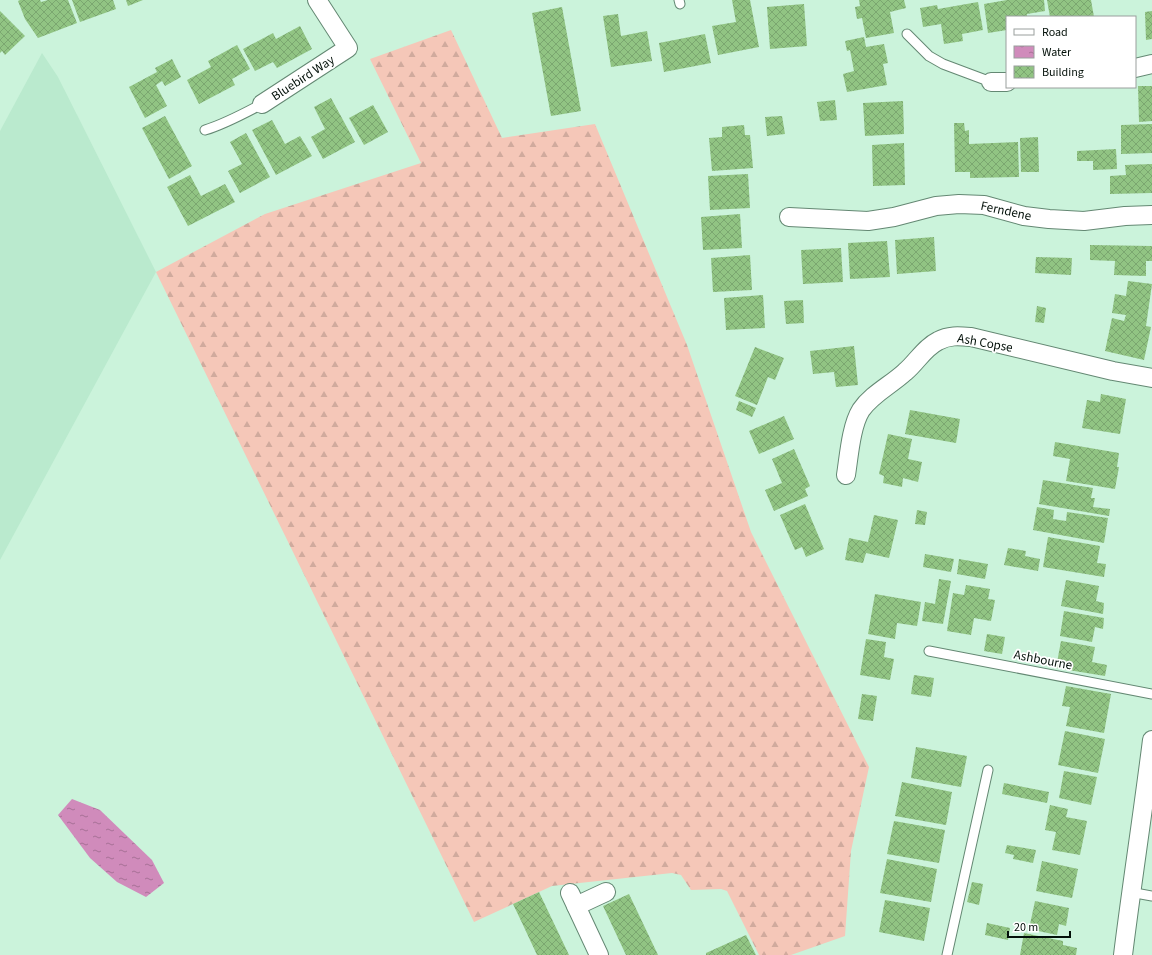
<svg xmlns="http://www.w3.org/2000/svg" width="1152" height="955" font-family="'Source Sans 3',sans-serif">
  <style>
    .built { fill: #baeace }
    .forest { fill: url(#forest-firs) }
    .water { fill: url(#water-ripples) }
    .building { fill: url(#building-cross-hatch) }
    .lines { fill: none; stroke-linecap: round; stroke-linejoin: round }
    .service-casing { stroke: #648873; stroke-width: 11 }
    .minor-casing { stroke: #648873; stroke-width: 20 }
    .service { stroke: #fff; stroke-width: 9 }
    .minor { stroke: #fff; stroke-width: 18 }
    .labels { text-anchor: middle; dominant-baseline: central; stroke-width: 3.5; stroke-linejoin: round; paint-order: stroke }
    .street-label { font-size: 13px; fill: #031009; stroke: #fff }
  </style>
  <defs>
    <pattern id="forest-firs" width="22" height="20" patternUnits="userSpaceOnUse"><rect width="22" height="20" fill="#f5c7b8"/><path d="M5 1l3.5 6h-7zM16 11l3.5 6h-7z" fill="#d0aa9d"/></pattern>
    <pattern id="water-ripples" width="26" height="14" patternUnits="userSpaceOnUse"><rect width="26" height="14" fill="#d08bbb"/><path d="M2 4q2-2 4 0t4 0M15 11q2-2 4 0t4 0" fill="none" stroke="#a77096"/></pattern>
    <pattern id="building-cross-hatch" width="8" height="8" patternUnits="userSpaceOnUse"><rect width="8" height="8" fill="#91c483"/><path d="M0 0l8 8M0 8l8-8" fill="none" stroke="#7ba770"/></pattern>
  </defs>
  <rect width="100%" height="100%" fill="#cbf3db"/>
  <polygon class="built" points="42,53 58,77 156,272 0,560 0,131"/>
  <polygon class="forest" points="451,30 502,138 595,124 687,345 751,532 869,767 851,851 845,936 791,955 759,955 727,891 721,889 691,890 681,875 672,873 552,886 474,922 156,272 265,214 421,163 370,59"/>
  <polygon class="water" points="72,799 100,810 152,860 164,883 146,897 117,882 90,858 58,815"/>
  <g class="building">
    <polygon points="20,0 40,0 41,2 48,0 68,0 77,23 38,38 25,19 18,1"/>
    <polygon points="72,0 113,0 116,9 80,22"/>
    <polygon points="126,0 143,0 128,6"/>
    <polygon points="732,0 750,0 759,47 718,55 712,26 736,22"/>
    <polygon points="859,0 904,0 906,8 890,12 894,33 866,38 862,18 857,19 855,7 860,6"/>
    <polygon points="1007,0 1044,0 1045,11 1027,14 1027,17 1007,17 1007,30 988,33 984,4"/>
    <polygon points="1047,0 1091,0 1094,17 1050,17"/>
    <polygon points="978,2 983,30 962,34 963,41 944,44 941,24 923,27 920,8 937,5 938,9"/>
    <polygon points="804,4 807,46 770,49 767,7"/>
    <polygon points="562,7 581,111 551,116 532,13"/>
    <polygon points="0,11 25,36 5,55 2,51 0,53"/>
    <polygon points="1152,11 1152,39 1146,40 1145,12"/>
    <polygon points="618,14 621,36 647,31 652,61 611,67 603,16"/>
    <polygon points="300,26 312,49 277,68 273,62 255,71 243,49 273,33 276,39"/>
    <polygon points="705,34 711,63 664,72 659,43"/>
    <polygon points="864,37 866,47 884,44 888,63 883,64 887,85 847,92 843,74 854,71 850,50 847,51 845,41"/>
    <polygon points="237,45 250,69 232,79 235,85 199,104 187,80 211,67 208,61"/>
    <polygon points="172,59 181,77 165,86 162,81 156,85 167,106 145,118 129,87 157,72 155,68"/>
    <polygon points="1138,86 1152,86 1152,121 1139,122"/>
    <polygon points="331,98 355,142 323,159 311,137 325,129 314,107"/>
    <polygon points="835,100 837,120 820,121 817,102"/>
    <polygon points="903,101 904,134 865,136 863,103"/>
    <polygon points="373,105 388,132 364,145 349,118"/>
    <polygon points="165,116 192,166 169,179 142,128"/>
    <polygon points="782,116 785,134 767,136 765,117"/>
    <polygon points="272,120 285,144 300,136 312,156 276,175 252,130"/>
    <polygon points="954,123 964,123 965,131 969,130 969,144 1018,142 1019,177 970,178 970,172 955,172"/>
    <polygon points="1152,124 1152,153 1121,154 1121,125"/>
    <polygon points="744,125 745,135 750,135 753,168 712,171 709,138 722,137 722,127"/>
    <polygon points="246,133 270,177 240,193 228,171 242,164 230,142"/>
    <polygon points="1038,137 1039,172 1021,172 1020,138"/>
    <polygon points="904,143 905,185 873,186 872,145"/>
    <polygon points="1116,149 1117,169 1093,170 1093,161 1077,161 1077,151"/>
    <polygon points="1152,164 1152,193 1110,194 1110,176 1126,175 1125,165"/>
    <polygon points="748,174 750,208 710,210 708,176"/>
    <polygon points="190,175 201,196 225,184 235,202 188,226 167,187"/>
    <polygon points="740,214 742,248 703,250 701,217"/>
    <polygon points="934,237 936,271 897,274 895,240"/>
    <polygon points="887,241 890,277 850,279 848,243"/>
    <polygon points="1090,245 1152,246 1152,261 1146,261 1146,276 1114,275 1115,261 1090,260"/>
    <polygon points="841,248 843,282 803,284 801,250"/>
    <polygon points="750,255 752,290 713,292 711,258"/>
    <polygon points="1036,257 1072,258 1071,275 1035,273"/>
    <polygon points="1128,281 1152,284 1146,326 1151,327 1144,360 1105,351 1112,318 1124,321 1126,315 1112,313 1115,294 1126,296"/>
    <polygon points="763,295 765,328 726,330 724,298"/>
    <polygon points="803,300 804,323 786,324 784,301"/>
    <polygon points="1037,306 1046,308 1044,323 1035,322"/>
    <polygon points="854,346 858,385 836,387 834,372 813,374 810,351"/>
    <polygon points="755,347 784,358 775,380 768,377 757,405 735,396"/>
    <polygon points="1101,394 1126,399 1120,434 1082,428 1087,400 1100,402"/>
    <polygon points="739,401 756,408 752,417 736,410"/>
    <polygon points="910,410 960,419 956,443 905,434"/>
    <polygon points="784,416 794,439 759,454 749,431"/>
    <polygon points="888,434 912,439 908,459 922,462 918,482 903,478 902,487 883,483 884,476 879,474"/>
    <polygon points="1055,442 1119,453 1117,467 1119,467 1115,489 1066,481 1070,459 1053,456"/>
    <polygon points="794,449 810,486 805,489 808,496 774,511 765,490 782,483 772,459"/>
    <polygon points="1043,480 1093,488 1091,498 1095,498 1093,507 1110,509 1109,516 1039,504"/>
    <polygon points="805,504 824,549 806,557 802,547 795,550 780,515"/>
    <polygon points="1037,507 1054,510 1053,519 1066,521 1067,512 1108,518 1104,543 1033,530"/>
    <polygon points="917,510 927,512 925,525 915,524"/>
    <polygon points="874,515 898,520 889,558 866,553 863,563 845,560 849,538 868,542"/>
    <polygon points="1048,537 1100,546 1097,563 1106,564 1104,577 1043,567"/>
    <polygon points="1008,548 1026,551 1025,556 1040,559 1038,571 1004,565"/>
    <polygon points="925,554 954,559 951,572 923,567"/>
    <polygon points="959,559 988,564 985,579 957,574"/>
    <polygon points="939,579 951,581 943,624 922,621 925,602 935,604"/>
    <polygon points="1066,580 1099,586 1096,601 1104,603 1103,614 1061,606"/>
    <polygon points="966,585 990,589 988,599 995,600 991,621 974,618 971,635 947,631 953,593 964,595"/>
    <polygon points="875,594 921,602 917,626 897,623 895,639 868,634"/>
    <polygon points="1064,611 1104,618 1103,629 1095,627 1092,642 1060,636"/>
    <polygon points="987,634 1005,637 1002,654 984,651"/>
    <polygon points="866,639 886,642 884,657 894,659 890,680 860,675"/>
    <polygon points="1061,641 1095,647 1092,662 1107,665 1105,676 1056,668"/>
    <polygon points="914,675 934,678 931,697 911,694"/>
    <polygon points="1066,686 1111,694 1104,733 1066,726 1070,707 1062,706"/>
    <polygon points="862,694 877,696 873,721 858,719"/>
    <polygon points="1065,731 1105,739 1098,773 1058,765"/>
    <polygon points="916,747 967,756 961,787 911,778"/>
    <polygon points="1064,771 1097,777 1091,805 1059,798"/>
    <polygon points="902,782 952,792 946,825 895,816"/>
    <polygon points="1004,783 1049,792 1047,803 1002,794"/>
    <polygon points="1050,805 1068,809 1066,817 1087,821 1080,855 1052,850 1056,832 1045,830"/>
    <polygon points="894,821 945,830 939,863 887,854"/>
    <polygon points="1007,845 1036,850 1033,863 1013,859 1014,855 1005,853"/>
    <polygon points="887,859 937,869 931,902 880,893"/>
    <polygon points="1042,861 1078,869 1072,898 1036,891"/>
    <polygon points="972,882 983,884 979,905 967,902"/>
    <polygon points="539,892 569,955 537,955 523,925 513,904"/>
    <polygon points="629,894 639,915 658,955 626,955 603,906"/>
    <polygon points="885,900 930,908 924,941 879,932"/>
    <polygon points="1035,901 1069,908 1066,926 1059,924 1057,935 1029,929"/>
    <polygon points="987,923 1010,928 1008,940 985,935"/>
    <polygon points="1024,933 1063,941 1063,945 1077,948 1076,955 1020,955"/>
    <polygon points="746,935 756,955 706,955 706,953"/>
  </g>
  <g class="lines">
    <defs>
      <g id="service">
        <polyline points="679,0 680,4"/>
        <polyline points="907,34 929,56 943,64 991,82"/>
        <path d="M 205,130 C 225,124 243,114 262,104"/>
        <polyline points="929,651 1152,694"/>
        <polyline points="1130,892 1152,896"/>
        <polyline points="947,955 988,770"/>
      </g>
      <g id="minor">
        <polyline points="1135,68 1152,64"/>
        <polyline points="991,82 1007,82"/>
        <polyline points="262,104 348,48 317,0"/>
        <polyline points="789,217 868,221 894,217 936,206 959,204 984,205 1024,216 1049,219 1084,221 1125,216 1152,215"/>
        <path d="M 846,475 C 849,456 851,426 861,410 C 872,394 891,385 905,372 C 917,362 924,348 938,341 C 949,335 959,336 971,337 L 1113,371 L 1152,378"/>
        <polyline points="570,893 599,955"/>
        <polyline points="576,906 606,892"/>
        <path d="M 1123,955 C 1132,883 1143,812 1152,740"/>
      </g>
    </defs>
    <use href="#service" class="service-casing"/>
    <use href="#minor" class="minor-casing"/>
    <use href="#service" class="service"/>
    <use href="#minor" class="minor"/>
  </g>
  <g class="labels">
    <g class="street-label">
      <text transform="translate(303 78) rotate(-33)">Bluebird Way</text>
      <text transform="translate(1006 211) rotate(12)">Ferndene</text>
      <text transform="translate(985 343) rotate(10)">Ash Copse</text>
      <text transform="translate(1043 660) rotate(11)">Ashbourne</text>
    </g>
  </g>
  <rect x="1006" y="16" width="130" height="72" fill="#ffffff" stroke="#9a9f9d"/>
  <rect x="1014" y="29" width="20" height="6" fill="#ffffff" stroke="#9a9f9d"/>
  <text x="1042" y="36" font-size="12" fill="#031009">Road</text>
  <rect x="1014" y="46" width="20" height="12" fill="url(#water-ripples)" stroke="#9a9f9d"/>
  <text x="1042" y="56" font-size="12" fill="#031009">Water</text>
  <rect x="1014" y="66" width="20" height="12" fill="url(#building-cross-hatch)" stroke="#9a9f9d"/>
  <text x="1042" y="76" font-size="12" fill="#031009">Building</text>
  <path d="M1008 931v6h62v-6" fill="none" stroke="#031009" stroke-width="2"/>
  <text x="1014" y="931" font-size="12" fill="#031009" stroke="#ffffff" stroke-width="3" paint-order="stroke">20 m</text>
</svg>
